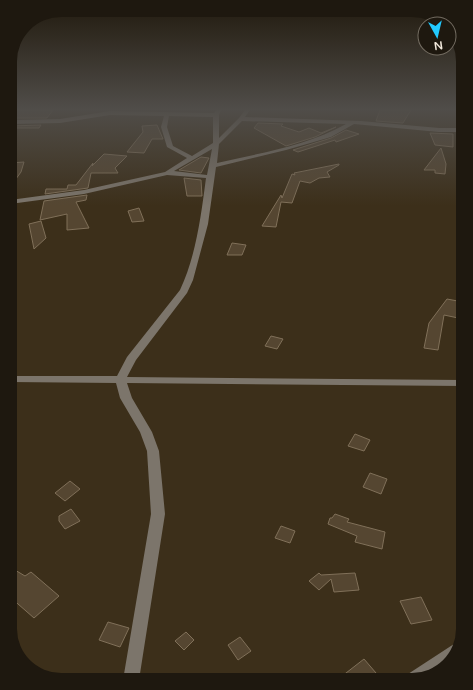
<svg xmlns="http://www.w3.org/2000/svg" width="473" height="690" font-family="'Varela Round',sans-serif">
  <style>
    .building { fill: #554631; stroke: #807059 }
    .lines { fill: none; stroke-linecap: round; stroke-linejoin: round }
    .minor { fill: #7c756b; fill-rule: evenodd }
  </style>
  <rect width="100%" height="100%" fill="#3c2f1a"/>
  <g class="building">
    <polygon points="16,110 53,110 47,118 10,118 10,116 16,116"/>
    <polygon points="380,110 411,110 403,123 376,121"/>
    <polygon points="258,123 283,124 281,126 299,132 309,128 321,133 336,127 315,137 286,146 254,128"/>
    <polygon points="41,125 39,128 10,128 10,126"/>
    <polygon points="157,125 163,139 152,139 144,153 127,152 143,132 142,126"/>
    <polygon points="346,130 359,134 336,142 335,140 298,152 293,150 331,138"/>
    <polygon points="430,133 453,134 453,147 435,145"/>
    <polygon points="441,148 446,164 445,174 435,173 435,170 424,170"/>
    <polygon points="104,154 127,156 115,168 118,173 91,173 88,188 45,194 46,189 67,189 68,185 76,185 93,163 92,166"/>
    <polygon points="201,157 209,158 201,173 179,170"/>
    <polygon points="24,162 21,172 10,187 10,163"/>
    <polygon points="339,164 339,165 327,172 330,177 319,178 310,183 300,181 292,203 281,202 276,227 262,226 281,195 282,198 292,174 295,175 294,173"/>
    <polygon points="184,178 201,180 202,196 187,196"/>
    <polygon points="87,195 86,200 76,202 89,228 67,230 67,214 40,220 44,201"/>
    <polygon points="139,208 144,221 132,222 128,211"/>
    <polygon points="41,221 46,238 34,249 29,224"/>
    <polygon points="232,243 246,245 242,255 227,255"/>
    <polygon points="447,299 463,302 463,319 444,315 438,350 424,348 429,323"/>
    <polygon points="271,336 283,339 277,349 265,346"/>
    <polygon points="355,434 370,440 364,451 348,446"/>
    <polygon points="370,473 387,479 381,494 363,487"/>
    <polygon points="70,481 80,489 65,501 55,493"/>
    <polygon points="71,509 80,521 65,529 59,521 59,516"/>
    <polygon points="335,514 349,519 347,522 385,532 382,549 355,542 357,536 328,524 330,518 332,518"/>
    <polygon points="281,526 295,531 290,543 275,538"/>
    <polygon points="10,567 25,576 31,572 59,596 34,618 10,597"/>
    <polygon points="319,573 321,575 355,573 359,590 334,592 331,579 319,590 309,581"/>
    <polygon points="421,597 432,620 411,624 400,601"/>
    <polygon points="108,622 129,628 120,647 99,640"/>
    <polygon points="186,632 194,640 184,650 175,641"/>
    <polygon points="240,637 251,651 238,660 228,645"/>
    <polygon points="364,659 382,680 337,680"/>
  </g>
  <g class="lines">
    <g class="minor">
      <path d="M 216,110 L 221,110 L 219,115 L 219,138 L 239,118 L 245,110 L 250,110 L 245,117 L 361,121 L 439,128 L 463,128 L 463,132 L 439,132 L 354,124 L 331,137 L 286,150 L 216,167 L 208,224 L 193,280 L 187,293 L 136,360 L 127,377 L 463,380 L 463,386 L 127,383 L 132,398 L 152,432 L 159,451 L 165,514 L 139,680 L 123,680 L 151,514 L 147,451 L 140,432 L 120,398 L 116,383 L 10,382 L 10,376 L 117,376 L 127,357 L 180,290 C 196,256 201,216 206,178 L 167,175 L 84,194 L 10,204 L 10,200 L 84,190 L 165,172 L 187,158 L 167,147 L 161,127 L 164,116 L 110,115 L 60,123 L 10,124 L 10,120 L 60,119 L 110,111 L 214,113 ZM 169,116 L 213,117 L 213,143 L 192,156 L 173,146 L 167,127 ZM 242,121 L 346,124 C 307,146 260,153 217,163 L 219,144 ZM 212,149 L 207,175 L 174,171 Z"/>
      <path d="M 457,642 L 459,643 C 453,668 430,680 406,680 L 408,674 Z"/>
    </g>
  </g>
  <linearGradient id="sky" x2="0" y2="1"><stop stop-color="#211a0e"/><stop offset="0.53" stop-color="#504d49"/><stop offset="1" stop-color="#504d49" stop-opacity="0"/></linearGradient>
  <rect width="473" height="206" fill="url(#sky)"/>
  <path d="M0 0H473V690H0ZM61 17H412A44 44 0 0 1 456 61V629A44 44 0 0 1 412 673H61A44 44 0 0 1 17 629V61A44 44 0 0 1 61 17Z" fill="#1e180f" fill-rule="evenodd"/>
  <g transform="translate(437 36) rotate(172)"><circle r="19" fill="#1e180f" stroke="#736c61"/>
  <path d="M0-3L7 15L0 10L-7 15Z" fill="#22c9fe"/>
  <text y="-6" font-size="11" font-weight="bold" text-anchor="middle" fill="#f2e9dc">N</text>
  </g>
</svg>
